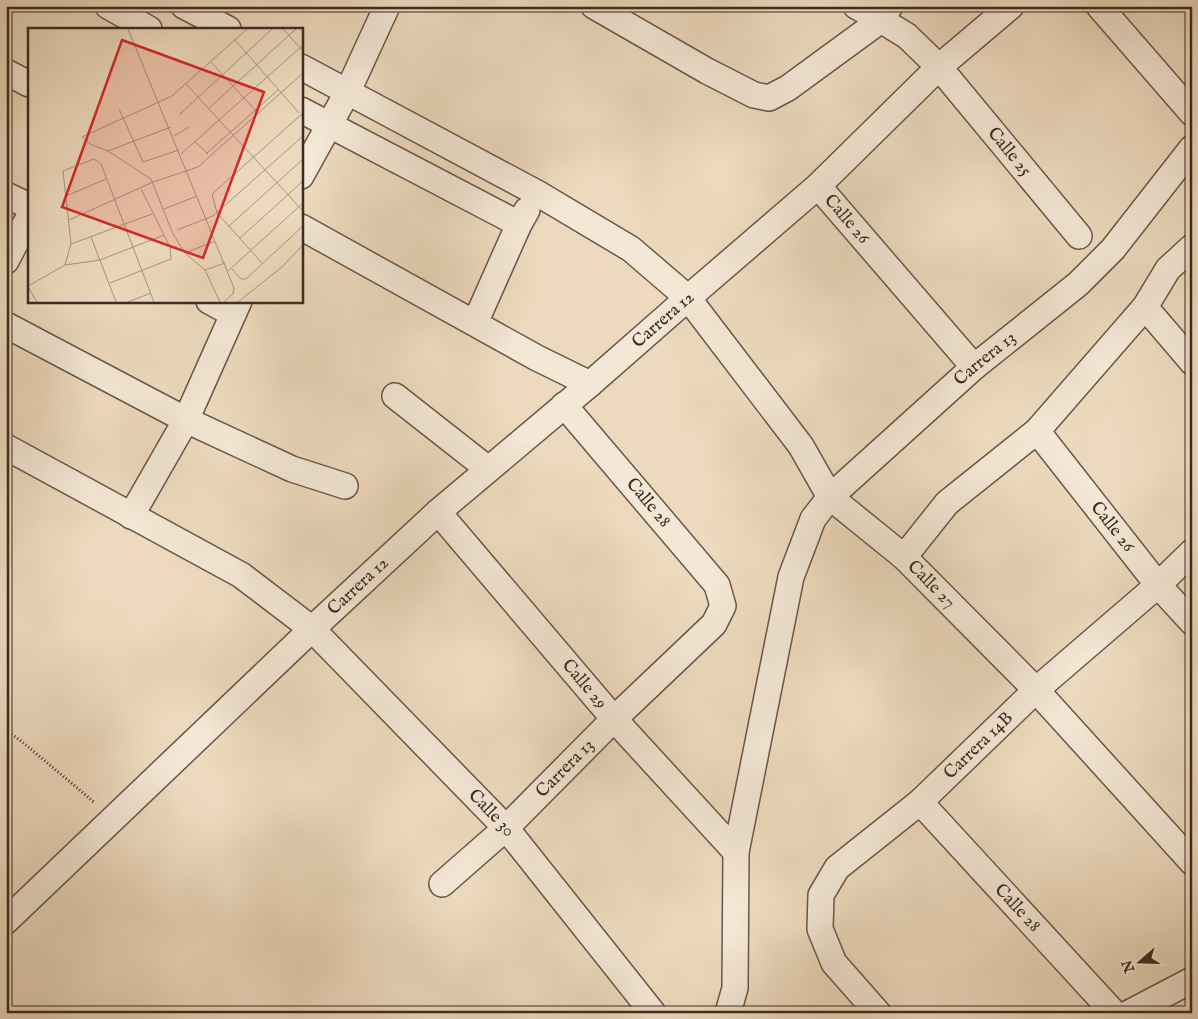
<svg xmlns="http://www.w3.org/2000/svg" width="1198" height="1019" font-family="'IM FELL English',serif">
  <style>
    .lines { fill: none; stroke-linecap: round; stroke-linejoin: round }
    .minor-casing { stroke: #695749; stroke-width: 28 }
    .path { stroke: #3d2b22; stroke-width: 3; stroke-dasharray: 1 2.5; stroke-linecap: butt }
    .minor { stroke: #f3e7d5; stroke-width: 25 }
    .labels { text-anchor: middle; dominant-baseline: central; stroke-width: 4.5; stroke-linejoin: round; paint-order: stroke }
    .street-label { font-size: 18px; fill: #3d2b22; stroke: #f3e7d5 }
    .inset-road { fill: none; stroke: #a79480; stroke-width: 1 }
    .view { fill: #d62828; fill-opacity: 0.15; stroke: #d62828; stroke-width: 2.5 }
    .inset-edge { fill: none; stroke: #3d2b22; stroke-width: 2.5 }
  </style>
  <rect width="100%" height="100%" fill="#eddabe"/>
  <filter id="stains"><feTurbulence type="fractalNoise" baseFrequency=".004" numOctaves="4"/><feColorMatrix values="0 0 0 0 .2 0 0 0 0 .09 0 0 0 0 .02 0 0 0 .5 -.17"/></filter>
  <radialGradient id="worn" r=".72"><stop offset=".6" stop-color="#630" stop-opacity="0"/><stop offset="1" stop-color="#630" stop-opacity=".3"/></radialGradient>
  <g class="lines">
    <defs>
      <g id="minor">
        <polyline points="108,6 149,29"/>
        <polyline points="184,6 228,29"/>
        <polyline points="594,6 707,71 754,95 769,98 788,88 881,20 890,6"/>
        <path id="s1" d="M 856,6 L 881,20 L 907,36 L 939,67 L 1079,236"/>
        <polyline points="1099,6 1192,113"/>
        <path id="s2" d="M 301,67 L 537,193 L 631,249 L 688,298 L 801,446 L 830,497 L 904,557 L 1036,690 L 1192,862"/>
        <polyline points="6,72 29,84"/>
        <polyline points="301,110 519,224"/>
        <polyline points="301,176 348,91 387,6"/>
        <path id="s3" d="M 818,186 L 974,367"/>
        <polyline points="6,195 29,206"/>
        <polyline points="301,227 537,358 590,384"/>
        <polyline points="6,261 29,217"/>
        <polyline points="209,301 233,314"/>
        <polyline points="1145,307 1192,362"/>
        <polyline points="475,323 519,224 527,210"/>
        <polyline points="6,325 186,420 292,469 345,486"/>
        <polyline points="395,396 488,469"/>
        <path id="s4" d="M 1037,431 L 1158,585 L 1192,622"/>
        <path id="s5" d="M 6,447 L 241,575 L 312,629 L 506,828 L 653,1013"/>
        <path id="s6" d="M 438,512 L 614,719 L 736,852"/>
        <polyline points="131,516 186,420 239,301"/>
        <polyline points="904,557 947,503 1037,431 1145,307 1168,269 1192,247"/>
        <path id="s7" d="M 920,802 L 1114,1013"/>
        <path id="s8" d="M 442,884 L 506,828 L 614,719 L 714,624 L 723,606 L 717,585 L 564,405"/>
        <path id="s9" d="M 6,921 L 312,629 L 438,512 L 590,384 L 688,298 L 818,186 L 939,67 L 1011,6"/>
        <path id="s10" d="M 728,1013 L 735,988 L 736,852 L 791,577 L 813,519 L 830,497 L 974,367 L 1078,284 L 1113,249 L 1192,148"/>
        <path id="s11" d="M 878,1013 L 834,963 L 820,929 L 821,895 L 837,868 L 920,802 L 1036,690 L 1158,585 L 1192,552"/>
        <polyline points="1129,1013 1192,980"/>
      </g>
    </defs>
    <use href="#minor" class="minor-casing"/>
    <polyline class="path" points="6,730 21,741 94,802"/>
    <use href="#minor" class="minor"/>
  </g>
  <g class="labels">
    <g class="street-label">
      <text stroke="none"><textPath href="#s1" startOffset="214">Calle 25</textPath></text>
      <text stroke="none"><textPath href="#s3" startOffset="44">Calle 26</textPath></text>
      <text stroke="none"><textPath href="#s9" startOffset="891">Carrera 12</textPath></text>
      <text stroke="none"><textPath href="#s10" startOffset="740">Carrera 13</textPath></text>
      <text transform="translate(648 503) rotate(50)">Calle 28</text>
      <text stroke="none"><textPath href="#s4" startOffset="122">Calle 26</textPath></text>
      <text stroke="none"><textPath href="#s2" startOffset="831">Calle 27</textPath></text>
      <text stroke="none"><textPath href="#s9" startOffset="486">Carrera 12</textPath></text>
      <text stroke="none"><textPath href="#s6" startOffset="226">Calle 29</textPath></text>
      <text stroke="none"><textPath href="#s11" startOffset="356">Carrera 14B</textPath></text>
      <text stroke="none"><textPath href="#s8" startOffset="169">Carrera 13</textPath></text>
      <text stroke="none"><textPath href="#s5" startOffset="614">Calle 30</textPath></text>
      <text stroke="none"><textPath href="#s7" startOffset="144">Calle 28</textPath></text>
    </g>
  </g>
  <g transform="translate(28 28)">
    <rect width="275" height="275" fill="#eddabe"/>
    <path class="inset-road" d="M 100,1 L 206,260 L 205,266 L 196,274M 255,1 L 275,23M 207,12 L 271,85M 183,34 L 228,83M 158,56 L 275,183M 181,80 L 268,1M 91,81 L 115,134 L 151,122M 151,87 L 244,1M 146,108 L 161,99M 167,114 L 180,126M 80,123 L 143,99M 179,125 L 250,62M 153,126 L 275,17M 38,168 L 78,151M 136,181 L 169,168M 41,192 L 125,154 L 170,139 L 275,45M 200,199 L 275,131M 149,202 L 185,188 L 275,108M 63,209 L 88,274M 211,211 L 275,153M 43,216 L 124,186M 157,225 L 187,213M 234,235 L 189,185 L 184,166 L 275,85M 37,237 L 43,216 L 35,143 L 66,131 L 73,136 L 126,274M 204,241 L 213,251 L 218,251 L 275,198M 177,242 L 197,235M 200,243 L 275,175M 82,255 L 143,231 L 142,219 L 113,161M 0,258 L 37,237 L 72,232 L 136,207M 0,259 L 9,274M 100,274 L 123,265M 192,274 L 177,242 L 157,225 L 145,206 L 123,151 L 80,123 L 62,116 L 54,109 L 144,68 L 219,1M 210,274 L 254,239 L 275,217"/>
    <path class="view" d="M 94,12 L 236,64 L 175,230 L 34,179 Z"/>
    <rect width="275" height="275" class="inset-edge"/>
  </g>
  <rect width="1198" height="1019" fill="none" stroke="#eddabe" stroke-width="25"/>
  <rect x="8" y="8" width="1183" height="1004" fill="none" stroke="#3d2b22" stroke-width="2.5"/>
  <rect x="12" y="12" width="1173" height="994" fill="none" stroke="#3d2b22"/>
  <g transform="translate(1140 962) rotate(250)" stroke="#f3e7d5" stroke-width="4" paint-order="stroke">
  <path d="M0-4L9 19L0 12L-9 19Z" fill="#3d2b22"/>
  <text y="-8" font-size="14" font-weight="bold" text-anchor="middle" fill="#3d2b22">N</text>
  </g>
  <rect width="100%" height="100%" filter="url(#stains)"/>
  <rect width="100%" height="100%" fill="url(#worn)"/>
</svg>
